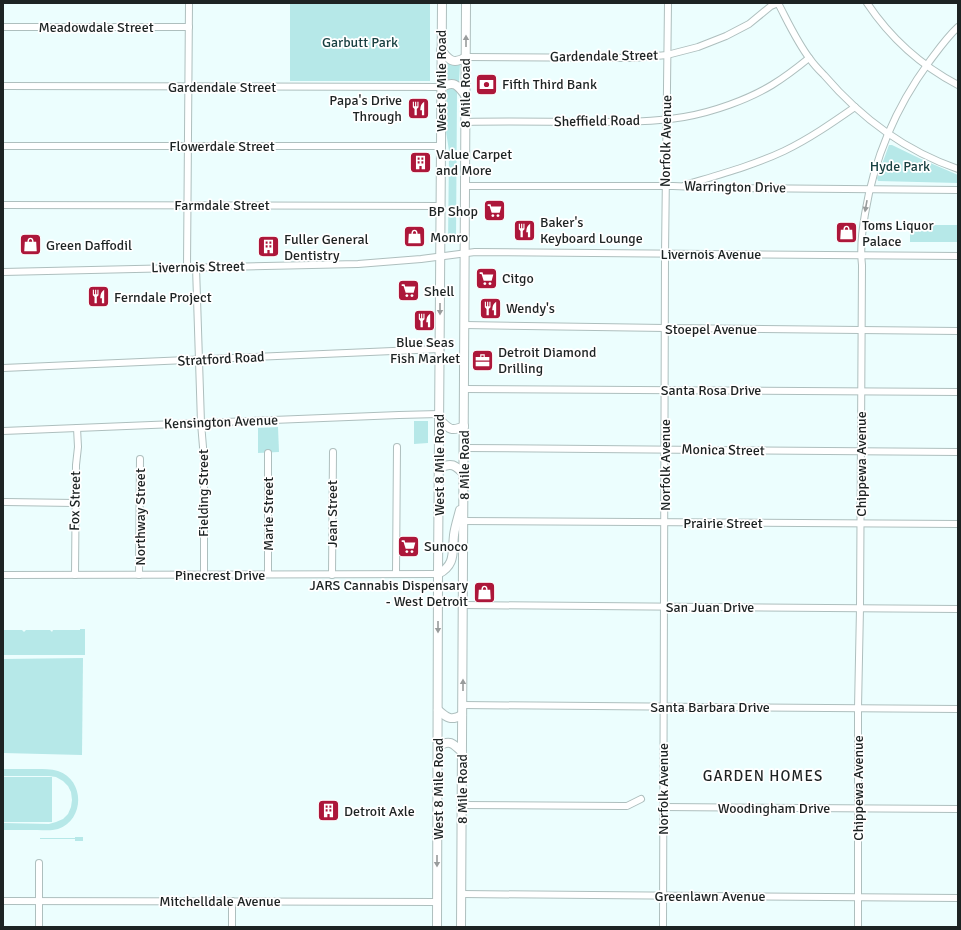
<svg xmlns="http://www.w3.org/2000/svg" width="961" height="930" font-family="Signika,sans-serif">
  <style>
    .green { fill: #b6e8e8 }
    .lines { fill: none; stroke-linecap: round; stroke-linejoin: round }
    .minor-casing { stroke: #aebfbe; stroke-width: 8 }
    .highway-casing { stroke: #aebfbe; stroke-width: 10 }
    .minor { stroke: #fff; stroke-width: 6 }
    .highway { stroke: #fff; stroke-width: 8 }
    .oneway { fill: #999c9c }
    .labels { text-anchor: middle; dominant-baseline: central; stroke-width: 3.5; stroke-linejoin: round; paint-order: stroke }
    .street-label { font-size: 14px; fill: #1d2323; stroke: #fff }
    .park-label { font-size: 14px; fill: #184041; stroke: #fff }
    .poi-label { font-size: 14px; fill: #1d2323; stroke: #fff; text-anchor: start }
    .neighbourhood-label { font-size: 15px; letter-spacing: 1px; fill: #1d2323; stroke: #fff }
  </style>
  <rect width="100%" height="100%" fill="#ecfefe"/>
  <g class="green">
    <rect x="290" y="3" width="140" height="78"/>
    <polygon points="447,62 453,65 460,64 459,82 453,79 447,79"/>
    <polygon points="451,87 456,90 457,93 456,242 448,243 449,151 446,131 447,92 447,89"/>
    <polygon points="889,145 892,145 921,159 958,175 958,183 878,181 877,178"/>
    <rect x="910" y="225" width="48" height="17"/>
    <polygon points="414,421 428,421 428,443 414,444"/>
    <polygon points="278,427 279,452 258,453 258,428"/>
    <polygon points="80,629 85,629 85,655 3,655 3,630 22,630 24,632 26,630 50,630 52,632 53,630 80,630"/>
    <polygon points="83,658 82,755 3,753 3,659"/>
    <path d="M 3,769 C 14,769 25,769 37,769 C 44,769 51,769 58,771 C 85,780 85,820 58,829 C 51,831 44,830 37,830 C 25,830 14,830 3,830 L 3,823 L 49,824 L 56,822 L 63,819 L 68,814 L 71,807 L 72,800 L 71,792 L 68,786 L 63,781 L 56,777 L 49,776 L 3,776 Z"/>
    <rect x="3" y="777" width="49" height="45"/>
    <polygon points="75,837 83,837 83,841 75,841 75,839 40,839 40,838 75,838"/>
  </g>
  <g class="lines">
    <defs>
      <g id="minor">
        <path d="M 867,3 C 891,39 920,65 958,85"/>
        <polyline points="3,27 189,27"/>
        <path d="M 466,57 L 634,58 L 667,55 L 698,47 L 726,36 L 749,24 L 771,6 L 778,3 C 788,22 797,42 810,59 C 814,65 819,70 824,75 C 860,117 906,151 958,169"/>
        <polyline points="3,86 441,87"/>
        <path d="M 465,122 C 508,121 550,122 593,122 C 623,122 654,122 684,117 C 713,112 747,100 772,85 C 785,77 798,67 809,58"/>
        <polyline points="3,146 441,146"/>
        <path d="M 685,185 C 718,175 752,166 784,151 C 809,139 832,123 855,107"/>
        <polyline points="465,186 673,186 723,188 958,190"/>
        <polyline points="3,205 440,206"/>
        <polyline points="187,267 189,3"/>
        <polyline points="196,267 201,423 204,459 204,575"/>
        <polyline points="3,272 358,264 421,259 475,252 958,256"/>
        <polyline points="465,325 665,328 958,331"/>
        <polyline points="3,368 439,349"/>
        <polyline points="464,389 958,392"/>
        <polyline points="3,431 399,415 439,414"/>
        <polyline points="464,448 958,452"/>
        <polyline points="5,502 75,503"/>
        <polyline points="463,521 958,524"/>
        <polyline points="268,574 268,453"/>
        <polyline points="396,574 397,447"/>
        <polyline points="3,575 438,574"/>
        <polyline points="75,575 76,465 78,447 77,428"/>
        <polyline points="139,575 140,459"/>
        <polyline points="332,575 333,452"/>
        <polyline points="463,605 958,609"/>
        <polyline points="463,705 958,709"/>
        <polyline points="462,805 622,806 627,806 641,799"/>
        <polyline points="663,807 958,809"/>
        <polyline points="462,894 958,898"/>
        <polyline points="3,901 437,902"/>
        <polyline points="39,927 39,863"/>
        <polyline points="232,927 232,901"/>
        <polyline points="663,927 665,254 668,3"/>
        <path d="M 858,927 L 858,708 L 860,608 L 862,265 C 860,248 862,231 865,214 C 874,159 896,107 929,62 C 938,50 947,37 958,27"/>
      </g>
      <g id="highway">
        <path d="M 441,50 C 449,60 453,65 466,57"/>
        <path d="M 441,87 C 454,81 457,84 465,95"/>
        <path d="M 439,419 C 449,429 451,432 464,426"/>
        <path d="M 439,468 C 452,462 455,465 464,474"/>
        <path d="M 438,574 C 456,565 452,552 454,535 C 455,527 458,518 460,510"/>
        <path d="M 438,710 C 447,718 451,721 462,715"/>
        <path d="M 438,747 C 449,739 453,743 462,752"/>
        <polyline points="437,927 438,574 442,3"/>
        <polyline points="461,927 466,3"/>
      </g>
    </defs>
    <use href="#minor" class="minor-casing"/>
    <use href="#highway" class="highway-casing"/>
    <use href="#minor" class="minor"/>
    <use href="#highway" class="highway"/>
  </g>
  <defs><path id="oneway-solid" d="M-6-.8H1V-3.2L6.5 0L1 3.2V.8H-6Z"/></defs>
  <g class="oneway">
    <use href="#oneway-solid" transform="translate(466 41) rotate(-90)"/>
    <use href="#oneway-solid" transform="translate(866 206) rotate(100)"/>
    <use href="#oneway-solid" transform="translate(440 309) rotate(90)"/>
    <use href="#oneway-solid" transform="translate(438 627) rotate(90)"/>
    <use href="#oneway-solid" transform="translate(463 685) rotate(-90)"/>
    <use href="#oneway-solid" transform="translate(437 861) rotate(90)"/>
  </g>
  <defs>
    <symbol id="bank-square" viewBox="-11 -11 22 22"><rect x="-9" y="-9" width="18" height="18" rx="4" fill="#ac173a" stroke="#fff"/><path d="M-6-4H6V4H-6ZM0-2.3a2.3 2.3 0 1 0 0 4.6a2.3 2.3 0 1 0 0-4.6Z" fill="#fff"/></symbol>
    <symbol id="restaurant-square" viewBox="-11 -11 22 22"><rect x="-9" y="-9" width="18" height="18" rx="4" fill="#ac173a" stroke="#fff"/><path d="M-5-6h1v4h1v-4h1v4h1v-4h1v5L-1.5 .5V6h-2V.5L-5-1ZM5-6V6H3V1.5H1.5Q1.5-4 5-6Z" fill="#fff"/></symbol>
    <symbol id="building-square" viewBox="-11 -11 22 22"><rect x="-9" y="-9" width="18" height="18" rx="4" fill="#ac173a" stroke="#fff"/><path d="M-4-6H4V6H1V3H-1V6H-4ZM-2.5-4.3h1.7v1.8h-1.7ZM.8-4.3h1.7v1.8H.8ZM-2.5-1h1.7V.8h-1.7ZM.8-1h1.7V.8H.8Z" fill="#fff"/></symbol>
    <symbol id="supermarket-square" viewBox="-11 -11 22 22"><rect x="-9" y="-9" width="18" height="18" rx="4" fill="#ac173a" stroke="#fff"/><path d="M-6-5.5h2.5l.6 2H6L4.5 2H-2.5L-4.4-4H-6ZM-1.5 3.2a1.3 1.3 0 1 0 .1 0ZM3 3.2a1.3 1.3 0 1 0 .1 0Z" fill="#fff"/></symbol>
    <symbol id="shop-square" viewBox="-11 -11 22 22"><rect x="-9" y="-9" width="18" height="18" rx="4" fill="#ac173a" stroke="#fff"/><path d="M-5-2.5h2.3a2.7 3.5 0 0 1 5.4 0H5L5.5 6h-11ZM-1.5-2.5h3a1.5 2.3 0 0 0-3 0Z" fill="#fff"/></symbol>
    <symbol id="office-square" viewBox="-11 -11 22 22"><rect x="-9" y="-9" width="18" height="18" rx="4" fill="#ac173a" stroke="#fff"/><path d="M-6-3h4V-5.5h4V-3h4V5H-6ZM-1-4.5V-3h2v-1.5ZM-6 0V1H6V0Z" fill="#fff"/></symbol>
  </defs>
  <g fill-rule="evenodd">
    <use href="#bank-square" x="474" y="72" width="25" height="25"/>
    <use href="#restaurant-square" x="406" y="96" width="25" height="25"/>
    <use href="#building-square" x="408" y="150" width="25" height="25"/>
    <use href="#supermarket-square" x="482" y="198" width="25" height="25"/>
    <use href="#restaurant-square" x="512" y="218" width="25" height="25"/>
    <use href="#shop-square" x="834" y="220" width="25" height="25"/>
    <use href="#shop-square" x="402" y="224" width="25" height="25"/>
    <use href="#shop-square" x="18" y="232" width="25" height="25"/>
    <use href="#building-square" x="256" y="234" width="25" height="25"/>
    <use href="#supermarket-square" x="474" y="266" width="25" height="25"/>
    <use href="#supermarket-square" x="396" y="278" width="25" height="25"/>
    <use href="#restaurant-square" x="86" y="284" width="25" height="25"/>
    <use href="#restaurant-square" x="478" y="296" width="25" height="25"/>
    <use href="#restaurant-square" x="412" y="308" width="25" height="25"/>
    <use href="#office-square" x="470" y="348" width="25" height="25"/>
    <use href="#supermarket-square" x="396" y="534" width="25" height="25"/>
    <use href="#shop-square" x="472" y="580" width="25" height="25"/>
    <use href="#building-square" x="316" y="798" width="25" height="25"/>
  </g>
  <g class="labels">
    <g class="street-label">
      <text x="96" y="27">Meadowdale Street</text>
      <text transform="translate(604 56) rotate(-1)">Gardendale Street</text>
      <text transform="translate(441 81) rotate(-90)">West 8 Mile Road</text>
      <text x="222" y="87">Gardendale Street</text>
      <text transform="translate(465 93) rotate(-90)">8 Mile Road</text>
      <text transform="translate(597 121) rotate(-1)">Sheffield Road</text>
      <text transform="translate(666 141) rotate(-89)">Norfolk Avenue</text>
      <text x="222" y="146">Flowerdale Street</text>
      <text transform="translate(735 187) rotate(1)">Warrington Drive</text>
      <text x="222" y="205">Farmdale Street</text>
      <text x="711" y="254">Livernois Avenue</text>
      <text transform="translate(198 267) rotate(-1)">Livernois Street</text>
      <text x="711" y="329">Stoepel Avenue</text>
      <text transform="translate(221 359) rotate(-3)">Stratford Road</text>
      <text x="711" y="390">Santa Rosa Drive</text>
      <text transform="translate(221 422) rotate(-2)">Kensington Avenue</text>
      <text transform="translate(723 450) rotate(1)">Monica Street</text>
      <text transform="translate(861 464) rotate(-90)">Chippewa Avenue</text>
      <text transform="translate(439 465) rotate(-90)">West 8 Mile Road</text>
      <text transform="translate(464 465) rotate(-90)">8 Mile Road</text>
      <text transform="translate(665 465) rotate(-90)">Norfolk Avenue</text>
      <text transform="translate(203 493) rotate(-90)">Fielding Street</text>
      <text transform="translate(75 501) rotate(-89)">Fox Street</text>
      <text transform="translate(268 514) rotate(-90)">Marie Street</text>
      <text transform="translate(332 514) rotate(-90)">Jean Street</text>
      <text transform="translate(140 517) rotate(-90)">Northway Street</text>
      <text x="723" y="523">Prairie Street</text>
      <text x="220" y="575">Pinecrest Drive</text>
      <text x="710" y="607">San Juan Drive</text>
      <text x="710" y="707">Santa Barbara Drive</text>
      <text transform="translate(858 788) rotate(-90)">Chippewa Avenue</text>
      <text transform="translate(438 789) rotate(-90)">West 8 Mile Road</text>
      <text transform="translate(462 789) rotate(-90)">8 Mile Road</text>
      <text transform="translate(663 789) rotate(-90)">Norfolk Avenue</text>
      <text x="774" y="808">Woodingham Drive</text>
      <text x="710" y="896">Greenlawn Avenue</text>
      <text x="220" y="901">Mitchelldale Avenue</text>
    </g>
    <g class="park-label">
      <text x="360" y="42">Garbutt Park</text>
      <text x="900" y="166">Hyde Park</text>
    </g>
    <g class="poi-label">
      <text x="502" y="84">Fifth Third Bank</text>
      <text x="402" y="100" text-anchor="end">Papa's Drive<tspan x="402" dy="16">Through</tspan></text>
      <text x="436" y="154">Value Carpet<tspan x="436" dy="16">and More</tspan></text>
      <text x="478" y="211" text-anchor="end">BP Shop</text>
      <text x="540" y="222">Baker's<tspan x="540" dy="16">Keyboard Lounge</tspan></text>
      <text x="862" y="225">Toms Liquor<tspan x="862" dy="16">Palace</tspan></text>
      <text x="430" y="237">Monro</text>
      <text x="284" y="239">Fuller General<tspan x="284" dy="16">Dentistry</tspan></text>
      <text x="46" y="245">Green Daffodil</text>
      <text x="502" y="278">Citgo</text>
      <text x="424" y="291">Shell</text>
      <text x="114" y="297">Ferndale Project</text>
      <text x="506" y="308">Wendy's</text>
      <text x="425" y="342" text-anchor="middle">Blue Seas<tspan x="425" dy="16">Fish Market</tspan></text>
      <text x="498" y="352">Detroit Diamond<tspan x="498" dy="16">Drilling</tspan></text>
      <text x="424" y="546">Sunoco</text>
      <text x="468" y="585" text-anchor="end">JARS Cannabis Dispensary<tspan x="468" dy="16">- West Detroit</tspan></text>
      <text x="344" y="811">Detroit Axle</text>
    </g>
    <g class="neighbourhood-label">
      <text x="763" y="776">GARDEN HOMES</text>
    </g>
  </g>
  <rect width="961" height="930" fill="none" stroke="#1d2323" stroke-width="8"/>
</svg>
